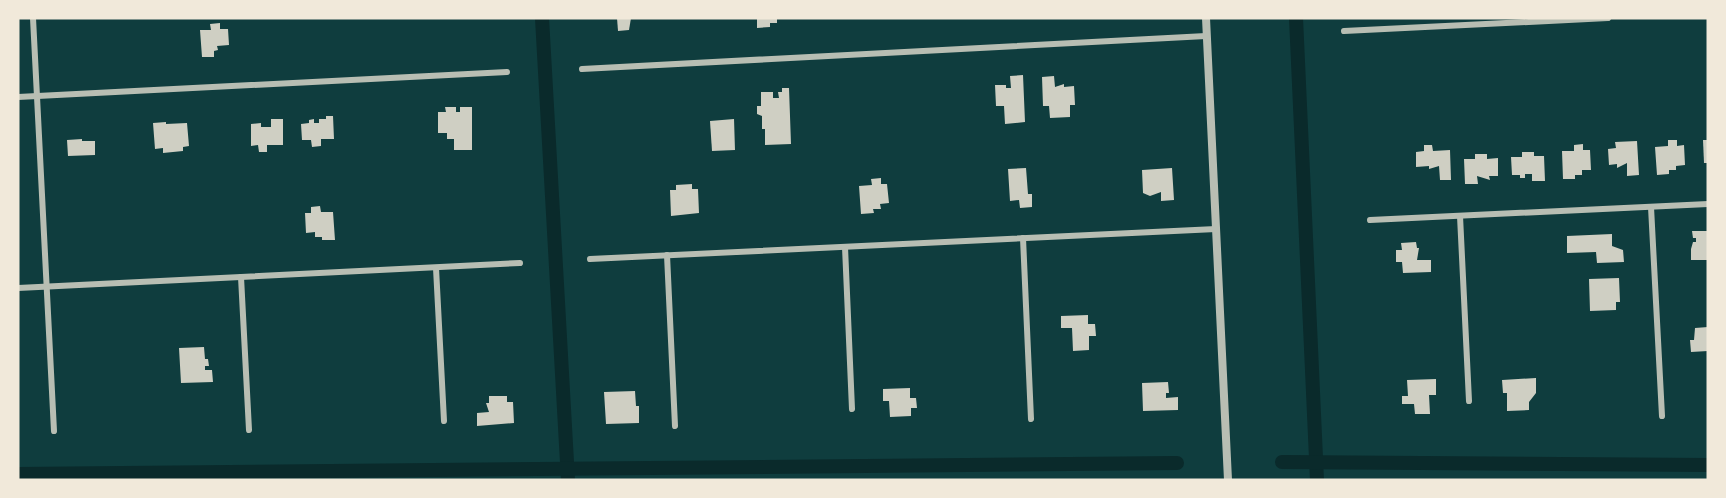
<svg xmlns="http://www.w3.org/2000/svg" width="1726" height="498" font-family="Lato,sans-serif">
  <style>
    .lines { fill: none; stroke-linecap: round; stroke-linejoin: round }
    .canal { stroke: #0a2a2b; stroke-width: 14 }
    .building { fill: #cfcfc3 }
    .minor { stroke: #b8beb3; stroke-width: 6 }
    .tertiary { stroke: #b8beb3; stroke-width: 8 }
  </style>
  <rect width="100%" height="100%" fill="#0f3d3e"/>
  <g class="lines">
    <g class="canal">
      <polyline points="542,18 568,480"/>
      <polyline points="1296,18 1317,480"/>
      <polyline points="1282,462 1708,465"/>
      <polyline points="18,474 1177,463"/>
    </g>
  </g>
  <g class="building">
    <polygon points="617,18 631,18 629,30 618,31"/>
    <polygon points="757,18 777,18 777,23 770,23 770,27 757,28"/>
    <polygon points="220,23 220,29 228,29 229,45 217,46 218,50 214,51 214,57 202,57 200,30 211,30 210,24"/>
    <polygon points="1023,75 1025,122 1005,124 1004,106 996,106 995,85 1006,85 1006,88 1011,88 1010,76"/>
    <polygon points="1054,76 1055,87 1064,84 1064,87 1074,86 1075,105 1070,105 1070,117 1050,118 1049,106 1043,106 1042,77"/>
    <polygon points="782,88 789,88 791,144 765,145 765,129 762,129 762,116 757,114 757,106 761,106 761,92 773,92 773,98 779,98 778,92 782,92"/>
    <polygon points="445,107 456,107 456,112 460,112 460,107 472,107 472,150 454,150 454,139 447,139 447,133 438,133 438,112 446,112"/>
    <polygon points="326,116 333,116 334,139 321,139 321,146 312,147 311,140 302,140 301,124 309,123 309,120 314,119 314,123 319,123 319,119 326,119"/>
    <polygon points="271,119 283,119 283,145 267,145 267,152 259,152 258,145 251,146 251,124 261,123 261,127 271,127"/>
    <polygon points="734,119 735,150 712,151 710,121"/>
    <polygon points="166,122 166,124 187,123 189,146 183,147 183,151 163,153 163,148 155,149 153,123"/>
    <polygon points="82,139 82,141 95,141 95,155 68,156 67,140"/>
    <polygon points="1668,140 1677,140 1677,146 1684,145 1685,165 1676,166 1676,170 1669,170 1669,174 1657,175 1655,147 1668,146"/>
    <polygon points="1703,140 1708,140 1708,163 1704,163"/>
    <polygon points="1637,141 1639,175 1627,176 1627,163 1617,168 1617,164 1609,165 1608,149 1616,148 1615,142"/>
    <polygon points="1583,144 1583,150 1590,150 1591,170 1582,170 1582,175 1575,175 1575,179 1563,179 1562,151 1574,151 1574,145"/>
    <polygon points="1424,145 1432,145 1433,151 1450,150 1451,180 1440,180 1439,166 1429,169 1429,166 1416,167 1416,152 1424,151"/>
    <polygon points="1522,152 1534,152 1534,156 1544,156 1545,181 1532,181 1532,174 1525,174 1525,178 1520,178 1520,175 1512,175 1511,157 1522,157"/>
    <polygon points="1475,154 1487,154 1487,159 1498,158 1498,176 1489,176 1490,180 1477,176 1478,184 1465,184 1464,159 1475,159"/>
    <polygon points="1026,168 1028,194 1032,194 1032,207 1020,208 1019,200 1010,201 1008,169"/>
    <polygon points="1172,168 1174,200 1161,201 1161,192 1150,196 1143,193 1142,170"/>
    <polygon points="881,178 881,184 887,184 889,203 880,204 881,209 873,209 874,213 861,214 859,186 872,185 871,179"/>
    <polygon points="692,184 692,189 698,189 699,213 671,216 670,190 676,190 676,185"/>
    <polygon points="320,206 321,212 333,212 335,240 322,240 322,237 315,237 315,232 306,233 305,213 311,213 311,207"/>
    <polygon points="1692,231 1708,231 1708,260 1691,260 1691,249 1693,242 1696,242 1696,238 1693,238"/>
    <polygon points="1612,234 1612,246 1623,250 1624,262 1597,263 1596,252 1567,253 1567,236"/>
    <polygon points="1416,242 1417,248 1419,248 1417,260 1431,260 1431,272 1403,273 1402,262 1396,262 1396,250 1402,250 1401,243"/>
    <polygon points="1619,278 1620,302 1616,302 1616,310 1590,311 1589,279"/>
    <polygon points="1088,315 1088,324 1095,324 1096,336 1089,336 1089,350 1073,351 1072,328 1061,328 1061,316"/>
    <polygon points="1708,327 1708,351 1691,352 1690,340 1694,340 1695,328"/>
    <polygon points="204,347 205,359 208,359 209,366 205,366 205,370 212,370 213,382 181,383 179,348"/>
    <polygon points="1536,378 1536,393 1529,402 1529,410 1507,411 1507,393 1503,393 1502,380"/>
    <polygon points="1436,379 1436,395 1429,395 1430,414 1415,414 1414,404 1402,404 1402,396 1408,396 1407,380"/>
    <polygon points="1168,382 1169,393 1166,393 1166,398 1178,397 1178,410 1143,411 1142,383"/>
    <polygon points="910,388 910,398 916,398 917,408 911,408 911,416 890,417 889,401 883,401 883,389"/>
    <polygon points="635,391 636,406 639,406 639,423 606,424 604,392"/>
    <polygon points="489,396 507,396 507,402 513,402 514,423 477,426 477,413 489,412 486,403 489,403"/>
  </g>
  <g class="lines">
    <g class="minor">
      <polyline points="33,18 54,431"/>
      <polyline points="1344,31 1608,18"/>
      <polyline points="582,69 1206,36"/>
      <polyline points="18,97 507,72"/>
      <polyline points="1651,207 1662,416"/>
      <polyline points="1460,216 1469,401"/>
      <polyline points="1370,220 1708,204"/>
      <polyline points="1023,238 1031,419"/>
      <polyline points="845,247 852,409"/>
      <polyline points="667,255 675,426"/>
      <polyline points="590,259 1216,229"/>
      <polyline points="436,268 444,421"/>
      <polyline points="241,277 249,430"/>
      <polyline points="18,288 520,263"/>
    </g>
    <polyline class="tertiary" points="1206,18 1228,480"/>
  </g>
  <rect width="1726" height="498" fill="none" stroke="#f1e9da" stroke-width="39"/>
</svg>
